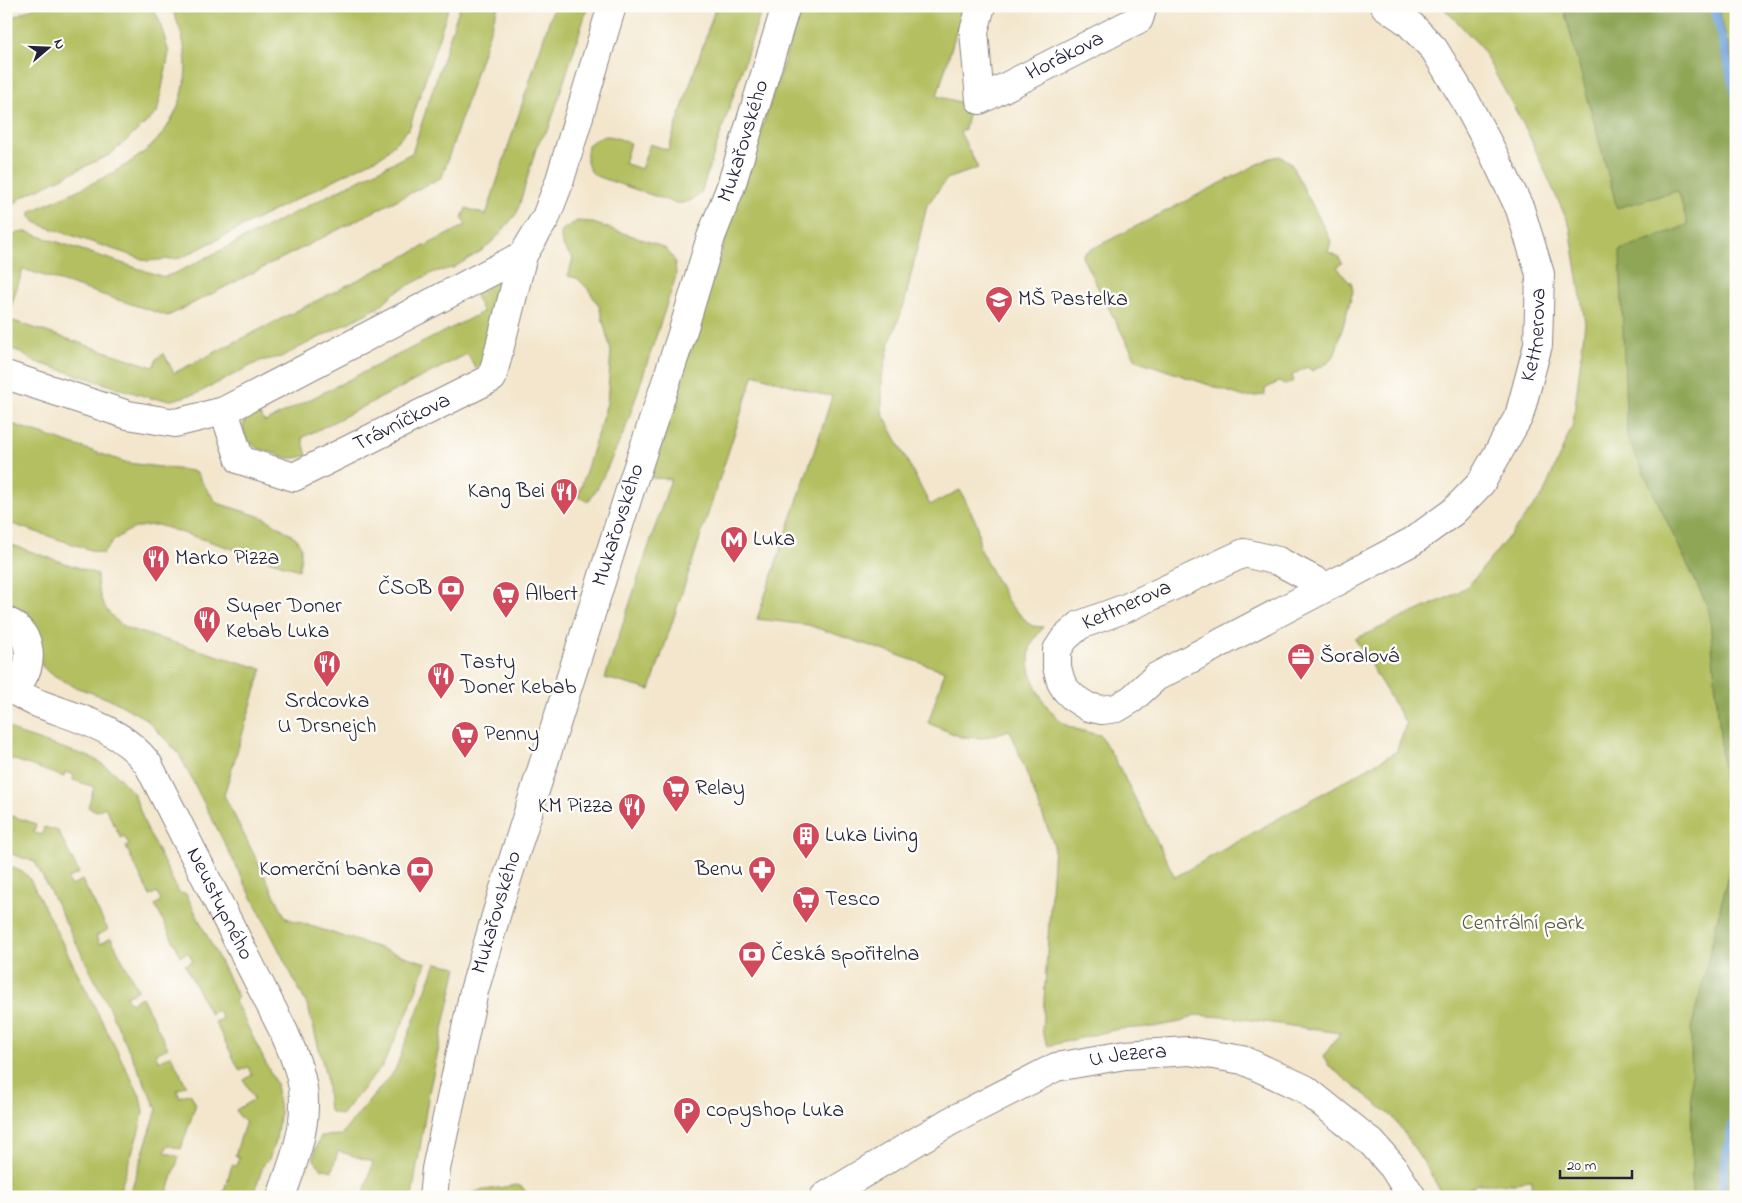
<svg xmlns="http://www.w3.org/2000/svg" width="1742" height="1203" font-family="'Indie Flower',sans-serif">
  <style>
    .green { fill: #b3bf61; stroke: #6a704e }
    .forest { fill: #8ea657; stroke: #586449 }
    .lines { fill: none; stroke-linecap: round; stroke-linejoin: round }
    .stream { stroke: #70a1db; stroke-width: 8 }
    .street-casing { stroke: #8a8484; stroke-width: 30 }
    .secondary-casing { stroke: #8a8484; stroke-width: 30 }
    .street { stroke: #fff; stroke-width: 28 }
    .secondary { stroke: #fff; stroke-width: 28 }
    .labels { text-anchor: middle; dominant-baseline: central; stroke-width: 5; stroke-linejoin: round; paint-order: stroke }
    .street-label { font-size: 22px; fill: #22223b; stroke: #fdfcf7 }
    .poi-label { font-size: 22px; fill: #22223b; stroke: #fdfcf7; text-anchor: start }
    .park-label { font-size: 22px; fill: #555948; stroke: #fdfcf7 }
  </style>
  <rect width="100%" height="100%" fill="#fdfcf7"/>
  <filter id="ink" filterUnits="userSpaceOnUse"><feTurbulence type="fractalNoise" baseFrequency=".02" numOctaves="2"/><feDisplacementMap in="SourceGraphic" scale="10" xChannelSelector="R" yChannelSelector="G"/><feConvolveMatrix kernelMatrix="1 2 1 2 8 2 1 2 1" color-interpolation-filters="sRGB"/></filter>
  <filter id="wash" filterUnits="userSpaceOnUse"><feTurbulence type="fractalNoise" baseFrequency=".0096" numOctaves="4" result="noise"/><feDisplacementMap in="SourceGraphic" scale="20" xChannelSelector="R" yChannelSelector="G"/><feGaussianBlur stdDeviation="1.12" result="paint"/><feColorMatrix in="noise" values="0 0 0 0 0 0 0 0 0 0 0 0 0 0 0 0 0 1.4 0 .05"/><feComposite in="paint" operator="in"/></filter>
  <g filter="url(#wash)">
    <rect width="100%" height="100%" fill="#f3e6cc"/>
    <g class="green">
      <polygon points="36,6 152,6 160,22 169,53 157,113 111,154 22,197 6,211 6,21"/>
      <path d="M 171,6 L 449,6 L 409,129 L 383,155 L 181,258 L 148,261 L 44,226 L 34,221 L 30,217 L 30,212 C 65,195 108,179 139,156 C 174,131 192,88 184,46 C 182,32 176,19 171,6 Z"/>
      <path d="M 460,6 L 498,6 L 442,177 L 168,316 L 23,269 L 7,319 L 153,367 L 157,358 L 164,354 L 174,373 L 466,225 L 462,218 L 466,208 L 486,215 L 554,6 L 588,6 L 549,128 L 537,145 L 517,213 L 497,237 L 483,250 L 453,268 L 434,272 L 394,293 L 379,307 L 281,357 L 260,361 L 198,393 L 172,400 L 150,398 L 33,361 L 18,351 L 6,347 L 6,244 C 12,235 16,232 27,232 L 164,277 L 178,272 L 412,153 Z"/>
      <path d="M 716,6 L 763,6 L 701,193 C 693,200 686,204 675,203 L 596,176 C 585,168 586,157 588,145 C 605,131 612,136 630,143 L 624,163 L 641,169 L 650,144 L 668,150 Z"/>
      <path d="M 802,6 L 964,6 L 937,96 L 970,105 L 965,129 L 960,132 L 978,168 L 947,179 L 927,205 L 904,305 L 890,342 L 882,377 L 882,412 L 930,505 L 960,490 L 977,524 L 980,550 L 1010,605 L 1032,626 L 1043,627 C 1040,632 1035,638 1032,643 C 1021,668 1043,708 1063,723 C 1073,730 1089,732 1100,735 L 1116,761 L 1175,877 L 1396,752 L 1406,724 L 1355,639 L 1453,595 L 1469,585 L 1543,495 L 1573,424 L 1585,323 L 1570,227 L 1527,131 L 1480,46 L 1442,6 L 1736,6 L 1736,1197 L 1532,1197 L 1531,1180 L 1520,1181 L 1515,1184 L 1478,1184 L 1451,1197 L 1444,1197 L 1423,1161 L 1393,1117 L 1329,1066 L 1323,1057 L 1340,1033 L 1237,1018 L 1195,1015 L 1181,1022 L 1153,1027 L 1118,1029 L 1048,1046 L 1042,1031 L 1054,845 L 1010,730 L 984,738 L 961,737 L 928,723 L 945,671 L 808,625 L 757,619 L 823,425 L 832,396 L 819,394 L 754,374 L 650,690 L 605,678 L 671,479 L 651,478 L 690,346 Z"/>
      <polygon points="1280,156 1290,162 1330,239 1331,242 1328,252 1338,256 1342,263 1337,267 1348,281 1351,282 1353,291 1335,354 1328,363 1312,371 1307,367 1292,375 1294,381 1285,385 1280,381 1265,389 1265,395 1244,397 1136,360 1082,257 1084,253 1270,158"/>
      <path d="M 577,221 L 590,222 L 653,243 L 666,249 L 675,261 L 676,276 L 625,430 L 599,485 L 589,501 L 578,497 L 607,403 L 611,351 L 599,306 L 588,289 L 577,278 L 568,276 L 573,258 C 565,250 558,242 562,230 Z"/>
      <polygon points="495,282 501,282 506,288 484,362 476,369 467,354 302,438 307,456 295,458 288,458 257,448 246,439 243,426 249,411 254,407 265,422 483,312 474,294"/>
      <path d="M 6,422 L 128,463 L 192,471 L 198,474 L 201,481 L 217,503 L 265,518 L 295,537 L 301,546 L 301,557 L 299,570 L 158,525 C 133,525 117,534 103,554 L 6,522 Z"/>
      <path d="M 6,543 L 97,574 C 97,599 107,617 129,629 L 262,669 L 224,795 L 286,918 L 426,963 L 408,1012 L 383,1065 L 341,1115 L 329,1111 L 326,1076 L 308,1007 L 179,754 L 146,719 L 112,700 L 75,687 L 48,672 L 43,667 L 16,613 L 6,607 Z"/>
      <polygon points="6,725 20,734 93,758 115,773 134,794 146,827 179,893 186,894 238,997 235,1001 276,1084 280,1112 276,1139 269,1159 264,1164 252,1197 222,1197 232,1165 236,1166 239,1157 235,1155 246,1121 240,1118 236,1110 254,1099 244,1080 252,1075 248,1067 240,1071 215,1022 222,1019 218,1010 210,1014 185,965 193,961 188,952 181,956 155,905 161,901 157,893 150,896 126,847 129,845 124,836 121,838 105,807 97,811 88,807 94,787 73,780 74,775 65,772 64,777 6,757"/>
      <polygon points="6,814 36,824 34,833 42,835 44,827 58,831 79,873 67,879 71,886 82,880 108,930 96,936 100,944 111,938 138,990 126,996 130,1003 142,997 168,1048 155,1054 159,1061 171,1055 186,1085 177,1090 180,1097 190,1093 196,1104 181,1149 168,1145 165,1152 179,1157 166,1197 129,1197 157,1109 105,1000 35,862 6,852"/>
      <polygon points="6,865 25,873 31,881 140,1096 143,1112 140,1127 118,1197 6,1197"/>
      <polygon points="436,963 457,967 429,1092 412,1197 363,1197 373,1162 338,1151 332,1171 321,1168 314,1160 315,1150 321,1136 341,1135 395,1070"/>
      <path d="M 517,1185 C 524,1187 525,1190 527,1197 L 470,1197 L 473,1193 L 478,1191 Z"/>
    </g>
    <polygon class="forest" points="1563,6 1718,6 1736,75 1736,1197 1692,1197 1691,1030 1731,863 1709,610 1627,437 1620,250 1688,225 1678,191 1617,208"/>
    <g class="lines">
      <g class="stream">
        <polyline points="1714,6 1736,97"/>
        <polyline points="1721,1197 1725,1161 1736,1106"/>
      </g>
    </g>
  </g>
  <g filter="url(#ink)">
    <g class="lines">
      <defs>
        <g id="street">
          <path id="s1" d="M 981,6 L 974,31 L 980,100 L 1139,19 L 1143,6"/>
          <polyline points="6,375 128,415 175,423 224,411 523,255"/>
          <path id="s2" d="M 224,411 L 240,460 L 294,477 L 492,378 L 523,255 L 546,217 L 559,183 L 612,6"/>
          <path id="s3" d="M 1327,587 L 1278,561 L 1244,553 L 1126,608 L 1080,625 L 1065,638 L 1057,650 L 1057,667 L 1061,682 L 1066,690 L 1074,698 L 1088,707 L 1102,710 L 1117,708 L 1132,699 L 1156,677 L 1327,587 L 1413,541 L 1453,512 L 1481,483 L 1519,416 L 1538,345 L 1540,274 L 1520,209 L 1492,151 L 1465,100 L 1434,49 L 1408,22 L 1385,6"/>
          <path d="M 6,621 C 38,634 35,679 6,692"/>
          <path id="s4" d="M 12,690 C 21,694 30,701 40,704 C 79,719 121,728 148,764 L 284,1032 C 294,1055 305,1080 304,1106 C 304,1137 291,1168 281,1197"/>
          <path id="s5" d="M 824,1197 L 949,1122 L 1056,1067 L 1125,1055 L 1189,1051 L 1243,1060 L 1305,1089 L 1372,1143 L 1393,1167 L 1412,1197"/>
        </g>
        <g id="secondary">
          <path id="s6" d="M 433,1197 L 436,1169 L 474,991 L 502,895 L 631,487 L 681,337 L 711,237 L 731,186 L 786,6"/>
        </g>
      </defs>
      <use href="#street" class="street-casing"/>
      <use href="#secondary" class="secondary-casing"/>
      <use href="#street" class="street"/>
      <use href="#secondary" class="secondary"/>
    </g>
  </g>
  <defs>
    <symbol id="school-pin" viewBox="-11 -11 22 30"><path d="M0 17L-7.5 6A9.5 9.5 0 1 1 7.5 6Z" fill="#d1495b" stroke="#fdfcf7"/><path d="M0-5L7-2L0 1L-7-2ZM-4 1L0 2.5L4 1V4Q0 6-4 4Z" fill="#fff"/></symbol>
    <symbol id="restaurant-pin" viewBox="-11 -11 22 30"><path d="M0 17L-7.5 6A9.5 9.5 0 1 1 7.5 6Z" fill="#d1495b" stroke="#fdfcf7"/><path d="M-5-6h1v4h1v-4h1v4h1v-4h1v5L-1.5 .5V6h-2V.5L-5-1ZM5-6V6H3V1.5H1.5Q1.5-4 5-6Z" fill="#fff"/></symbol>
    <symbol id="metro-pin" viewBox="-11 -11 22 30"><path d="M0 17L-7.5 6A9.5 9.5 0 1 1 7.5 6Z" fill="#d1495b" stroke="#fdfcf7"/><path d="M-5.5 5V-5H-3L0 0L3-5H5.5V5H3V-.5L0 4L-3-.5V5Z" fill="#fff"/></symbol>
    <symbol id="bank-pin" viewBox="-11 -11 22 30"><path d="M0 17L-7.5 6A9.5 9.5 0 1 1 7.5 6Z" fill="#d1495b" stroke="#fdfcf7"/><path d="M-6-4H6V4H-6ZM0-2.3a2.3 2.3 0 1 0 0 4.6a2.3 2.3 0 1 0 0-4.6Z" fill="#fff"/></symbol>
    <symbol id="supermarket-pin" viewBox="-11 -11 22 30"><path d="M0 17L-7.5 6A9.5 9.5 0 1 1 7.5 6Z" fill="#d1495b" stroke="#fdfcf7"/><path d="M-6-5.5h2.5l.6 2H6L4.5 2H-2.5L-4.4-4H-6ZM-1.5 3.2a1.3 1.3 0 1 0 .1 0ZM3 3.2a1.3 1.3 0 1 0 .1 0Z" fill="#fff"/></symbol>
    <symbol id="office-pin" viewBox="-11 -11 22 30"><path d="M0 17L-7.5 6A9.5 9.5 0 1 1 7.5 6Z" fill="#d1495b" stroke="#fdfcf7"/><path d="M-6-3h4V-5.5h4V-3h4V5H-6ZM-1-4.5V-3h2v-1.5ZM-6 0V1H6V0Z" fill="#fff"/></symbol>
    <symbol id="building-pin" viewBox="-11 -11 22 30"><path d="M0 17L-7.5 6A9.5 9.5 0 1 1 7.5 6Z" fill="#d1495b" stroke="#fdfcf7"/><path d="M-4-6H4V6H1V3H-1V6H-4ZM-2.5-4.3h1.7v1.8h-1.7ZM.8-4.3h1.7v1.8H.8ZM-2.5-1h1.7V.8h-1.7ZM.8-1h1.7V.8H.8Z" fill="#fff"/></symbol>
    <symbol id="pharmacy-pin" viewBox="-11 -11 22 30"><path d="M0 17L-7.5 6A9.5 9.5 0 1 1 7.5 6Z" fill="#d1495b" stroke="#fdfcf7"/><path d="M-2-6h4v4h4v4h-4v4h-4v-4h-4v-4h4Z" fill="#fff"/></symbol>
    <symbol id="parking-pin" viewBox="-11 -11 22 30"><path d="M0 17L-7.5 6A9.5 9.5 0 1 1 7.5 6Z" fill="#d1495b" stroke="#fdfcf7"/><path d="M-3.5-5.5H1a3.5 3.5 0 0 1 0 7H-1V5.5H-3.5ZM-1-3.4V-.6H.8a1.4 1.4 0 0 0 0-2.8Z" fill="#fff"/></symbol>
  </defs>
  <g fill-rule="evenodd">
    <use href="#school-pin" x="983" y="284" width="32" height="43"/>
    <use href="#restaurant-pin" x="548" y="476" width="32" height="43"/>
    <use href="#metro-pin" x="718" y="524" width="32" height="43"/>
    <use href="#restaurant-pin" x="140" y="543" width="32" height="43"/>
    <use href="#bank-pin" x="435" y="573" width="32" height="43"/>
    <use href="#supermarket-pin" x="490" y="579" width="32" height="43"/>
    <use href="#restaurant-pin" x="191" y="604" width="32" height="43"/>
    <use href="#office-pin" x="1285" y="641" width="32" height="43"/>
    <use href="#restaurant-pin" x="311" y="648" width="32" height="43"/>
    <use href="#restaurant-pin" x="425" y="660" width="32" height="43"/>
    <use href="#supermarket-pin" x="449" y="719" width="32" height="43"/>
    <use href="#supermarket-pin" x="660" y="773" width="32" height="43"/>
    <use href="#restaurant-pin" x="616" y="791" width="32" height="43"/>
    <use href="#building-pin" x="790" y="820" width="32" height="43"/>
    <use href="#bank-pin" x="404" y="854" width="32" height="43"/>
    <use href="#pharmacy-pin" x="746" y="854" width="32" height="43"/>
    <use href="#supermarket-pin" x="790" y="884" width="32" height="43"/>
    <use href="#bank-pin" x="736" y="939" width="32" height="43"/>
    <use href="#parking-pin" x="671" y="1095" width="32" height="43"/>
  </g>
  <g class="labels">
    <g class="street-label">
      <text stroke="none"><textPath href="#s1" startOffset="191">Horákova</textPath></text>
      <text stroke="none"><textPath href="#s6" startOffset="1102">Mukařovského</textPath></text>
      <text stroke="none"><textPath href="#s3" startOffset="994">Kettnerova</textPath></text>
      <text stroke="none"><textPath href="#s2" startOffset="229">Trávníčkova</textPath></text>
      <text stroke="none"><textPath href="#s6" startOffset="698">Mukařovského</textPath></text>
      <text transform="translate(1127 606) rotate(-24)">Kettnerova</text>
      <text stroke="none"><textPath href="#s4" startOffset="314">Neustupného</textPath></text>
      <text stroke="none"><textPath href="#s6" startOffset="292">Mukařovského</textPath></text>
      <text stroke="none"><textPath href="#s5" startOffset="339">U Jezera</textPath></text>
    </g>
    <g class="poi-label">
      <text x="1018" y="300">MŠ Pastelka</text>
      <text x="545" y="492" text-anchor="end">Kang Bei</text>
      <text x="753" y="540">Luka</text>
      <text x="175" y="559">Marko Pizza</text>
      <text x="432" y="589" text-anchor="end">ČSOB</text>
      <text x="525" y="595">Albert</text>
      <text x="226" y="607">Super Doner<tspan x="226" dy="25">Kebab Luka</tspan></text>
      <text x="1320" y="657">Šoralová</text>
      <text x="460" y="663">Tasty<tspan x="460" dy="25">Doner Kebab</tspan></text>
      <text x="327" y="702" text-anchor="middle">Srdcovka<tspan x="327" dy="25">U Drsnejch</tspan></text>
      <text x="484" y="735">Penny</text>
      <text x="695" y="789">Relay</text>
      <text x="613" y="807" text-anchor="end">KM Pizza</text>
      <text x="825" y="836">Luka Living</text>
      <text x="401" y="870" text-anchor="end">Komerční banka</text>
      <text x="743" y="870" text-anchor="end">Benu</text>
      <text x="825" y="900">Tesco</text>
      <text x="771" y="955">Česká spořitelna</text>
      <text x="706" y="1111">copyshop Luka</text>
    </g>
    <g class="park-label">
      <text x="1523" y="924">Centrální park</text>
    </g>
  </g>
  <rect width="1742" height="1203" fill="none" stroke="#fdfcf7" stroke-width="25"/>
  <g transform="translate(48 48) rotate(71)" stroke="#fdfcf7" stroke-width="4" paint-order="stroke">
  <path d="M0-4L9 19L0 12L-9 19Z" fill="#22223b"/>
  <text y="-8" font-size="14" font-weight="bold" text-anchor="middle" fill="#22223b">N</text>
  </g>
  <path d="M1560 1170v8h72v-8" fill="none" stroke="#22223b" stroke-width="2.5"/>
  <text x="1567" y="1170" font-size="15" fill="#22223b" stroke="#fdfcf7" stroke-width="4" paint-order="stroke">20 m</text>
</svg>
